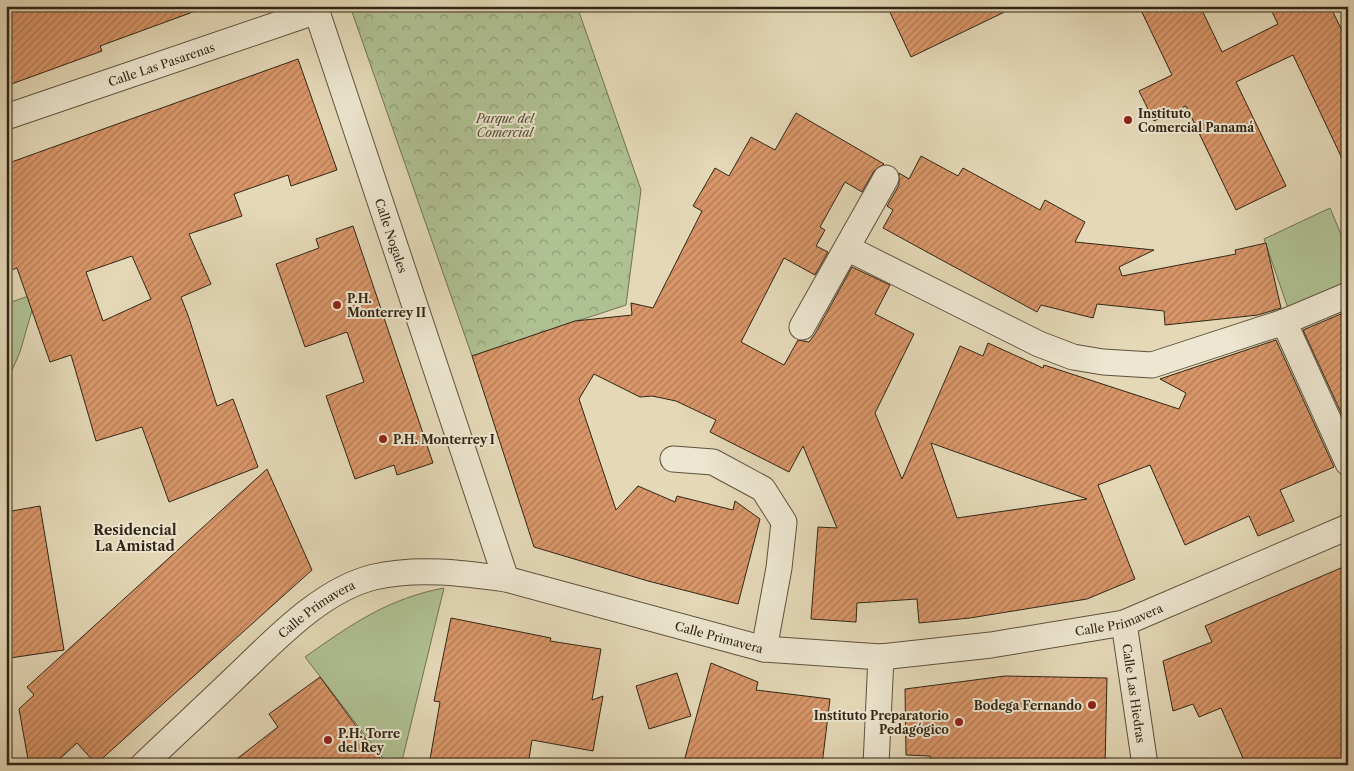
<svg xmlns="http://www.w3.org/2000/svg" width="1354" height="771" font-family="'Libre Caslon Text',serif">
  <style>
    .grass { fill: #afc092; stroke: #707354 }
    .park { fill: url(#park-crowns); stroke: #707354 }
    .building { fill: url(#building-hatch); stroke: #322615; fill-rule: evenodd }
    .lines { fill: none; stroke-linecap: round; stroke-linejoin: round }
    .minor-casing { stroke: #5e523e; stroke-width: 27 }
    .minor { stroke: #ede6d0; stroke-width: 25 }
    .poi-dot { fill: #8f2418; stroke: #ede6d0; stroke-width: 2 }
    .labels { text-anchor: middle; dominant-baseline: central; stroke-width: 4; stroke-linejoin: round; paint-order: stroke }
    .street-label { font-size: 12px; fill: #322615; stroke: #ede6d0 }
    .poi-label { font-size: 12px; font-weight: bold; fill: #322615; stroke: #ede6d0; text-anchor: start }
    .park-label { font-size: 12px; font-style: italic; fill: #514c34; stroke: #ede6d0 }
    .neighbourhood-label { font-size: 14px; font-weight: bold; fill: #322615; stroke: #ede6d0 }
  </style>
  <defs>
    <pattern id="park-crowns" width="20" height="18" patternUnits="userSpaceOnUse" patternTransform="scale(1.25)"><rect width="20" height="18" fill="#afc092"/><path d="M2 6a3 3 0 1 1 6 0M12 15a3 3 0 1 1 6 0" fill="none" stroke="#8f9c76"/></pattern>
    <pattern id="building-hatch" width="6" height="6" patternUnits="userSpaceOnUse" patternTransform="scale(1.25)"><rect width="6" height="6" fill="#d89669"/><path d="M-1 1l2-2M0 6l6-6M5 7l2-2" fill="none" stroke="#b07a55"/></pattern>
  </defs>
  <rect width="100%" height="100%" fill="#e4d8b7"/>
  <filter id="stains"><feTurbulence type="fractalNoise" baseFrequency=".004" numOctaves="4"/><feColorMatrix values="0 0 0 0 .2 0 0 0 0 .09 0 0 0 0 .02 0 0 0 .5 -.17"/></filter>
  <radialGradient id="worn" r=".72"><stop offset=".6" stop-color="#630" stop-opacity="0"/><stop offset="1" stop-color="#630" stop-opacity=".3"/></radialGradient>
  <g class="grass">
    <polygon points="1330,208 1348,251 1348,284 1288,308 1264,239"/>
    <polygon points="37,293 20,352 6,384 6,304"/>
    <path d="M 444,588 L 401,765 L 388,765 L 305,657 C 350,625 389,598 444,588 Z"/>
  </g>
  <polygon class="park" points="350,6 577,6 641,190 626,305 472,356"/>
  <g class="building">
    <polygon points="6,6 201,6 201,9 100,46 102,51 6,86"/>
    <polygon points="887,6 1017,6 911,57"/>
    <polygon points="1139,6 1200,6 1222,52 1278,24 1269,6 1330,6 1348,43 1348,171 1293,55 1236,82 1286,186 1236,210 1186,106 1154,121 1139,91 1172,75"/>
    <path d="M 298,59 L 337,170 L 291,186 L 288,175 L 234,194 L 242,216 L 189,234 L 211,284 L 181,297 L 189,318 L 217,406 L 233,399 L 258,467 L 169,502 L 142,427 L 96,441 L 71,355 L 50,362 L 17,268 L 6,272 L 6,164 ZM 132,256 L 151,299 L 103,321 L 86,272 Z"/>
    <path d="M 796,113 L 884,164 L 874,171 L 862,192 L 845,182 L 820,227 L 825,230 L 816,246 L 828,252 L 815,275 L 784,258 L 741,342 L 784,365 L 798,340 L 809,342 L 815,334 L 852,267 L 890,285 L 875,314 L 914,334 L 875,413 L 902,479 L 960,346 L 983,356 L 988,343 L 1043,368 L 1044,365 L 1179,409 L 1186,393 L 1160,379 L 1276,340 L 1334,467 L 1280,490 L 1294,521 L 1258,536 L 1249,516 L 1185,545 L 1150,465 L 1098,485 L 1135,579 L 1087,599 L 970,618 L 919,623 L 917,599 L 857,603 L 856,622 L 811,619 L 818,527 L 837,528 L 803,446 L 789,472 L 710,432 L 716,420 L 676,401 L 652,396 L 640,397 L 594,374 L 579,399 L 616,510 L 638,486 L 675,502 L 677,496 L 733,510 L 735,501 L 760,519 L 738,604 L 648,581 L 534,547 L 472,356 L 575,321 L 632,315 L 631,303 L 653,308 L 702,211 L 693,206 L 715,168 L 729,176 L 751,137 L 775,150 ZM 931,443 L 1087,499 L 957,518 Z"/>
    <polygon points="921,156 958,176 963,168 1040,210 1045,200 1085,222 1075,242 1154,250 1119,267 1122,276 1236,254 1235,250 1266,243 1281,308 1258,315 1165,325 1164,311 1097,304 1093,318 1041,305 1037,312 883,228 893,210 887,206 899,185 899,173 909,179"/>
    <polygon points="353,226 433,463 397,475 394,465 355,479 326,396 364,382 347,332 305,347 276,264 319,248 316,239"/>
    <polygon points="1348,311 1348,428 1303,330"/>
    <polygon points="267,469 312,570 96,764 77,743 53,765 29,765 19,709 34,695 27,687"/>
    <polygon points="40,506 64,650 10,658 6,635 6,512"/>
    <polygon points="1348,565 1348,765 1246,765 1221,708 1199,717 1193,704 1173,711 1163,661 1212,642 1205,626"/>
    <polygon points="451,618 551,638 550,641 601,649 592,700 603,696 593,751 532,740 528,765 429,765 440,702 434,701"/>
    <polygon points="711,663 758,682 756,690 830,699 822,765 683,765"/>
    <polygon points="677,673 691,716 649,729 636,686"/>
    <polygon points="1005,676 1107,678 1105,765 930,765 930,756 906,755 905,689"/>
    <polygon points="320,677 385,765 229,765 278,727 269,714"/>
  </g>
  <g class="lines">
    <defs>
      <g id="minor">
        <path id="s1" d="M 315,6 L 506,579"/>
        <path id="s2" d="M 6,117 L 317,11"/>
        <polyline points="847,248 1039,344 1073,357 1103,362 1152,365 1284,322"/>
        <polyline points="1348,295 1284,322 1348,463"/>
        <polyline points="802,327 886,178"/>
        <polyline points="673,459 713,462 763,489 784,522 779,568 764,649"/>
        <path id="s3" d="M 1124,623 L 1145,765"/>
        <path id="s4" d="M 143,765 C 174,735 206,706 237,676 C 275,640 321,590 374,577 C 417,567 463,573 506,579 L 764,649 L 881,657 L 991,645 L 1124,623 L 1348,527"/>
        <polyline points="876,765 881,657"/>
      </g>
    </defs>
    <use href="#minor" class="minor-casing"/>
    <use href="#minor" class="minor"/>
  </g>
  <g class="poi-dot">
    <circle cx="1128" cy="120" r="5"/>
    <circle cx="337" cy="305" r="5"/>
    <circle cx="383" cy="439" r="5"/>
    <circle cx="1092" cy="705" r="5"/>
    <circle cx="959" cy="722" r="5"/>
    <circle cx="328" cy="740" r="5"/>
  </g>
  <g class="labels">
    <g class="street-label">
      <text stroke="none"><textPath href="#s2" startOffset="164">Calle Las Pasarenas</textPath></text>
      <text stroke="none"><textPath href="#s1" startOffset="242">Calle Nogales</textPath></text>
      <text stroke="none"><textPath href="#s4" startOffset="234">Calle Primavera</textPath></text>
      <text stroke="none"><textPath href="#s4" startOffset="1059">Calle Primavera</textPath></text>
      <text stroke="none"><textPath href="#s4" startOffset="654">Calle Primavera</textPath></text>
      <text stroke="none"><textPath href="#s3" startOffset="71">Calle Las Hiedras</textPath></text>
    </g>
    <g class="poi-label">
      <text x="1138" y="113">Instituto<tspan x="1138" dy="14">Comercial Panamá</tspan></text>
      <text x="347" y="298">P.H.<tspan x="347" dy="14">Monterrey II</tspan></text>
      <text x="393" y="439">P.H. Monterrey I</text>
      <text x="1082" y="705" text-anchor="end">Bodega Fernando</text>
      <text x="949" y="715" text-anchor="end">Instituto Preparatorio<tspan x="949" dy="14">Pedagógico</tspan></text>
      <text x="338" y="733">P.H. Torre<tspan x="338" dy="14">del Rey</tspan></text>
    </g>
    <g class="park-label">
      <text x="505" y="118">Parque del<tspan x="505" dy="14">Comercial</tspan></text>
    </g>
    <g class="neighbourhood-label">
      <text x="135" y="530">Residencial<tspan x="135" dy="16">La Amistad</tspan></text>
    </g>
  </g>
  <rect width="1354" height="771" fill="none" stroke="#e4d8b7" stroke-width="25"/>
  <rect x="8" y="8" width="1339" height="756" fill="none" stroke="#322615" stroke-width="2.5"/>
  <rect x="12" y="12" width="1329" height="746" fill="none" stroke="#322615"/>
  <rect width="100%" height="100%" filter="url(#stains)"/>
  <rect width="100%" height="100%" fill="url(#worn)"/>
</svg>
